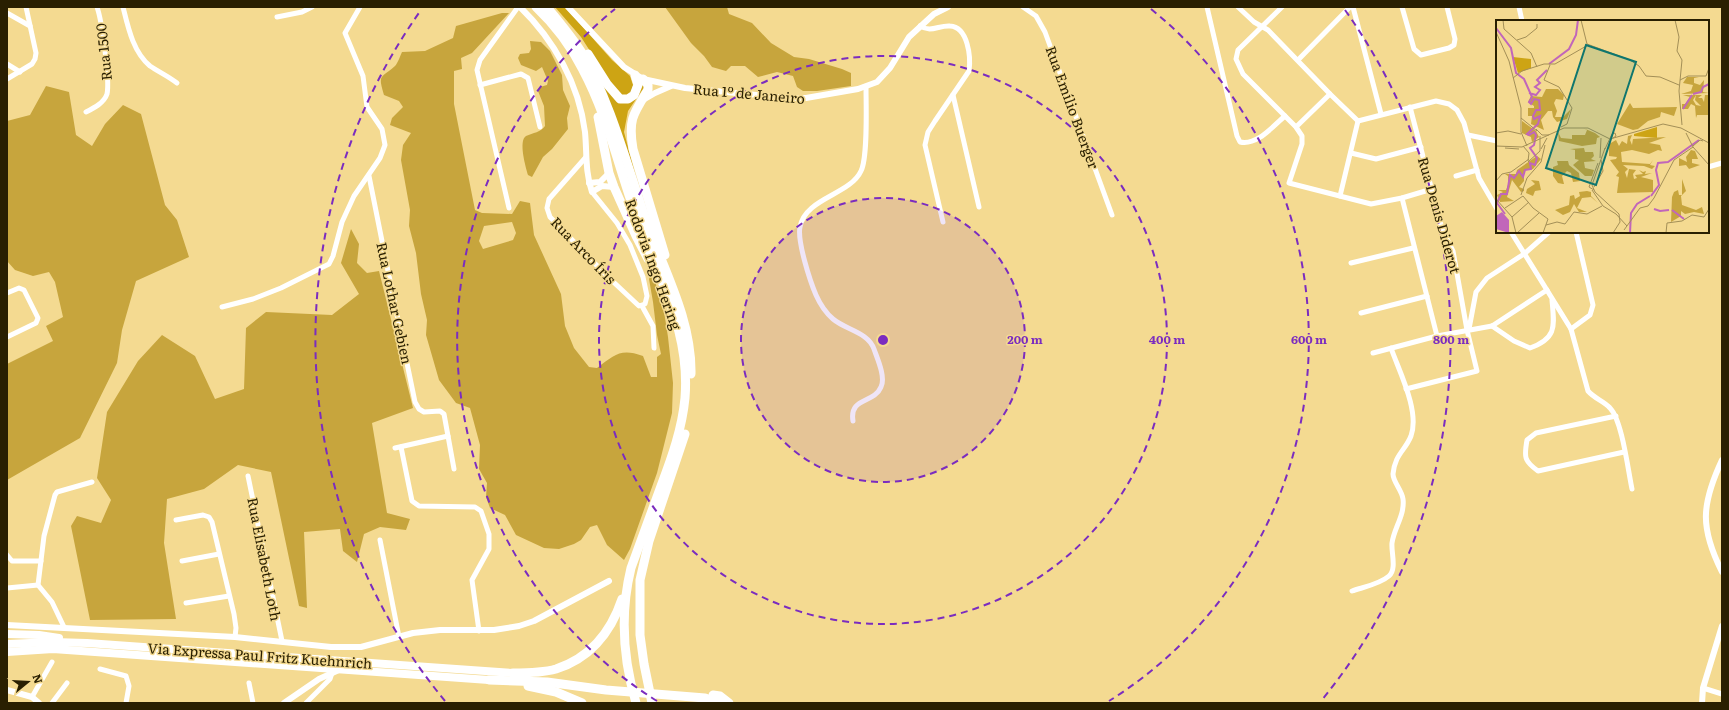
<svg xmlns="http://www.w3.org/2000/svg" width="1729" height="710" font-family="Literata,serif">
  <style>
    .green { fill: #cda414 }
    .forest { fill: #c7a53d; fill-rule: evenodd }
    .lines { fill: none; stroke-linecap: round; stroke-linejoin: round }
    .minor { stroke: #fff; stroke-width: 5 }
    .tertiary { stroke: #fff; stroke-width: 6 }
    .primary { stroke: #fff; stroke-width: 8 }
    .motorway { stroke: #fff; stroke-width: 9 }
    .ring { fill: none; stroke: #7b2cbf; stroke-width: 2; stroke-dasharray: 7 5 }
    .labels { text-anchor: middle; dominant-baseline: central; stroke-width: 3; stroke-linejoin: round; paint-order: stroke }
    .street-label { font-size: 14px; fill: #291f01; stroke: #f4da91 }
    .inset-river { fill: none; stroke: #c166ba; stroke-width: 2 }
    .inset-road { fill: none; stroke: #a38f57; stroke-width: 1 }
    .view { fill: #0f766e; fill-opacity: 0.15; stroke: #0f766e; stroke-width: 2 }
    .inset-edge { fill: none; stroke: #291f01; stroke-width: 2 }
    .centre { fill: #7b2cbf; stroke: #f4da91; stroke-width: 2 }
    .ring-label { font-size: 12px; text-anchor: middle; font-weight: bold; fill: #7b2cbf; stroke: #f4da91; stroke-width: 3; stroke-linejoin: round; paint-order: stroke }
  </style>
  <rect width="100%" height="100%" fill="#f4da91"/>
  <g class="green">
    <polygon points="555,7 565,7 612,60 630,76 633,85 631,93 625,96 617,93 581,37"/>
    <polygon points="598,74 622,103 642,83 645,86 628,111 624,132 641,196"/>
  </g>
  <g class="forest">
    <polygon points="665,7 727,7 729,14 752,23 771,43 794,57 809,59 842,69 851,73 851,86 817,91 803,91 797,87 793,76 777,72 758,77 745,66 731,66 726,71 712,67 704,56 691,43"/>
    <path d="M 502,13 L 509,13 L 472,53 L 461,58 L 462,69 L 454,71 L 454,104 L 475,210 L 482,213 L 512,214 L 520,201 L 530,203 L 534,235 L 561,294 L 565,326 L 574,348 L 589,367 L 597,368 C 615,355 620,348 643,356 L 651,377 L 657,377 L 657,357 L 661,354 L 657,335 L 653,302 L 649,279 L 651,274 L 655,282 L 663,305 L 668,337 L 673,383 L 672,413 L 657,473 L 630,549 L 624,560 L 607,545 L 597,525 L 590,527 L 581,540 L 574,544 L 559,549 L 544,548 L 516,535 L 505,515 L 490,508 L 486,497 L 487,483 L 479,469 L 480,445 L 470,408 L 456,403 L 439,380 L 426,335 L 427,320 L 421,294 L 416,253 L 409,226 L 410,210 L 401,160 L 403,145 L 411,133 L 390,125 L 392,118 L 403,107 L 399,101 L 384,95 C 378,74 380,79 395,66 C 398,63 400,56 402,52 L 425,51 L 453,38 L 456,26 ZM 512,222 L 516,233 L 513,240 L 483,249 L 479,241 L 484,226 Z"/>
    <path d="M 530,41 L 541,42 L 550,51 L 562,75 L 563,90 L 570,106 L 567,118 L 568,129 L 552,149 L 543,157 L 532,177 L 528,175 C 526,168 518,141 526,136 C 533,133 541,132 545,126 L 544,106 L 538,91 L 540,87 L 547,85 L 548,81 L 542,67 L 536,71 L 521,65 L 518,58 L 520,54 L 529,53 L 531,49 Z"/>
    <polygon points="46,86 69,92 76,135 92,146 105,124 123,105 141,114 165,205 177,220 189,257 136,281 122,330 117,363 80,438 7,480 7,364 53,341 46,326 63,317 55,282 49,272 33,276 15,270 7,261 7,121 30,115"/>
    <polygon points="351,229 359,244 357,263 367,273 379,271 413,408 372,423 387,513 410,519 406,530 380,527 364,534 357,562 343,551 340,529 304,532 307,608 299,606 271,472 238,465 204,489 167,499 164,543 176,619 90,620 71,526 77,516 101,523 111,500 97,478 107,412 138,361 162,335 195,356 215,399 244,389 246,328 266,312 332,315 359,294 341,263"/>
  </g>
  <g class="lines">
    <g class="minor">
      <path d="M 123,7 C 128,27 133,52 150,66 C 159,72 168,76 177,83"/>
      <polyline points="1023,7 1036,16 1045,32 1112,215"/>
      <path d="M 1207,7 L 1237,136 L 1240,142 C 1257,146 1273,126 1285,116"/>
      <polyline points="1238,7 1254,22 1268,30 1330,94 1358,121"/>
      <polyline points="1282,7 1238,50 1236,59 1243,74 1296,127 1302,136 1302,144 1289,183 1371,204 1402,198 1432,189"/>
      <polyline points="1353,7 1381,114"/>
      <polyline points="1402,7 1414,49 1421,55 1449,48 1454,45 1455,39 1447,7"/>
      <polyline points="1519,7 1522,21"/>
      <polyline points="7,13 30,26"/>
      <polyline points="277,17 302,12 312,7"/>
      <path d="M 920,26 C 931,33 939,25 950,26 C 968,27 971,57 969,71 L 935,121 L 928,132 L 925,145 L 943,222"/>
      <polyline points="1298,60 1350,7"/>
      <polyline points="7,64 20,72"/>
      <polyline points="7,79 32,64 35,59 36,53 26,7"/>
      <polyline points="480,85 521,74 528,78 540,127"/>
      <polyline points="953,95 979,207"/>
      <path d="M 86,112 C 94,108 104,103 107,94 C 110,80 102,21 97,7"/>
      <polyline points="1358,121 1436,101 1449,104 1457,110 1464,123 1479,178 1497,209"/>
      <polyline points="1296,127 1330,94"/>
      <polyline points="1468,135 1497,141"/>
      <polyline points="1351,153 1376,159 1421,147"/>
      <polyline points="586,157 549,199 547,208 550,217 607,276 639,306 645,304 647,296 643,277 630,245 617,223 592,192"/>
      <polyline points="1708,167 1722,163"/>
      <polyline points="369,176 388,271 415,402 419,409 424,412 440,411 444,414 454,469"/>
      <polyline points="1456,176 1477,170"/>
      <polyline points="1340,196 1358,121"/>
      <polyline points="1402,198 1437,336"/>
      <polyline points="509,208 477,70 480,60 518,7"/>
      <path d="M 1511,232 L 1571,329 L 1588,391 C 1595,399 1604,401 1610,408 C 1622,420 1628,470 1632,489"/>
      <polyline points="1351,263 1413,248"/>
      <polyline points="7,293 19,288 24,290 38,318 36,323 7,337"/>
      <polyline points="642,306 653,326 654,348"/>
      <polyline points="222,307 253,299 281,288 329,264 333,256 342,222 354,196 380,158 385,145 382,129 367,107 363,76 345,33 360,7"/>
      <polyline points="1361,313 1427,296"/>
      <path d="M 1492,326 L 1514,341 L 1530,348 C 1558,338 1554,325 1552,300"/>
      <polyline points="1469,329 1476,292 1487,278 1524,254 1549,232"/>
      <polyline points="1571,329 1590,315 1593,305 1576,232"/>
      <polyline points="1373,353 1437,336 1492,326 1547,290"/>
      <polyline points="1406,389 1477,371 1467,330 1453,251 1442,229 1410,107"/>
      <path d="M 1616,416 L 1536,433 L 1527,440 C 1524,457 1524,461 1538,471 L 1624,452"/>
      <path d="M 853,421 C 849,397 874,404 881,387 C 886,377 877,358 874,349 C 868,332 846,330 833,319 C 826,313 820,304 816,295 C 810,281 797,241 800,227 C 805,198 850,195 861,171 C 868,157 866,105 866,87"/>
      <polyline points="401,447 412,501 419,506 475,507 481,511 489,534 489,549 472,580 479,631"/>
      <polyline points="395,448 448,436"/>
      <polyline points="248,476 282,641"/>
      <polyline points="176,520 203,515 209,517 212,522 234,614 236,628 235,637"/>
      <polyline points="380,540 399,637"/>
      <polyline points="7,555 12,561 41,561"/>
      <polyline points="182,561 219,554"/>
      <polyline points="7,588 38,585"/>
      <path d="M 1352,591 C 1364,587 1380,584 1389,576 C 1397,569 1391,552 1392,543 C 1394,528 1405,515 1403,499 C 1402,490 1393,482 1393,474 C 1395,454 1405,451 1411,436 C 1420,411 1399,371 1391,348"/>
      <polyline points="186,603 229,596"/>
      <polyline points="64,627 52,602 38,585 44,536 55,495 57,492 92,482"/>
      <polyline points="100,669 126,676 129,686 126,703"/>
      <polyline points="249,683 253,703"/>
      <polyline points="1703,688 1722,694"/>
      <polyline points="32,697 52,662"/>
      <polyline points="52,703 67,683"/>
      <polyline points="306,703 330,679 332,673"/>
    </g>
    <g class="tertiary">
      <path d="M 520,7 C 554,40 579,84 585,132 C 587,152 585,172 592,192 L 602,186 L 614,187"/>
      <polyline points="568,7 624,67 643,79 685,88 787,98 806,98 858,89 877,82 890,68 909,37 934,14 948,7"/>
      <polyline points="643,100 655,93 671,86"/>
      <polyline points="589,183 600,182 609,173"/>
      <path d="M 1722,460 C 1701,505 1700,528 1722,572"/>
      <polyline points="7,625 235,637 331,647 361,647 413,633 440,630 494,630 519,626 534,621 609,581"/>
      <polyline points="7,690 32,697 39,703"/>
      <polyline points="284,703 319,679 341,669"/>
      <polyline points="1702,703 1703,688 1722,626"/>
    </g>
    <g class="primary">
      <polyline points="7,634 39,635 59,638"/>
      <polyline points="7,644 53,642 87,643 513,673"/>
      <polyline points="7,652 53,649 489,680"/>
    </g>
    <g class="motorway">
      <path d="M 536,7 C 555,25 571,46 583,70 C 604,109 615,153 629,195 C 637,218 646,241 655,263 C 673,309 689,348 685,398 C 682,429 672,457 661,486 C 651,513 641,541 631,568 C 620,613 623,659 636,703"/>
      <path d="M 547,7 C 559,22 572,37 582,53 C 612,104 628,170 648,226 C 666,274 692,322 691,374"/>
      <polyline points="588,54 607,84 620,99 628,99 634,95 638,85 635,75"/>
      <path d="M 643,79 L 648,85 L 648,90 C 633,114 628,120 633,149 L 665,255"/>
      <polyline points="598,117 609,173 614,187 636,236 648,259"/>
      <path d="M 513,673 C 527,673 542,673 556,669 C 590,658 611,632 622,599"/>
      <polyline points="489,680 547,682 606,690 705,698 719,703"/>
      <polyline points="528,686 556,692 582,703"/>
      <polyline points="713,695 720,696 729,703"/>
      <polyline points="652,703 644,664 640,635 640,580 649,541 685,434"/>
    </g>
  </g>
  <circle cx="883" cy="340" r="142" fill="#7b2cbf" fill-opacity=".12"/>
  <g class="ring">
    <circle cx="883" cy="340" r="142"/>
    <circle cx="883" cy="340" r="284"/>
    <path d="M657 701A426 426 0 0 1 615 9M1151 9A426 426 0 0 1 1109 701"/>
    <path d="M445 701A568 568 0 0 1 421 10M1345 10A568 568 0 0 1 1321 701"/>
  </g>
  <g class="labels">
    <g class="street-label">
      <text transform="translate(103 52) rotate(-96)">Rua 1500</text>
      <text transform="translate(749 93) rotate(5)">Rua 1º de Janeiro</text>
      <text transform="translate(1073 107) rotate(70)">Rua Emílio Buerger</text>
      <text transform="translate(1440 215) rotate(74)">Rua Denis Diderot</text>
      <text transform="translate(584 250) rotate(46)">Rua Arco Íris</text>
      <text transform="translate(654 264) rotate(70)">Rodovia Ingo Hering</text>
      <text transform="translate(395 303) rotate(78)">Rua Lothar Gebien</text>
      <text transform="translate(265 559) rotate(79)">Rua Elisabeth Loth</text>
      <text transform="translate(260 655) rotate(4)">Via Expressa Paul Fritz Kuehnrich</text>
    </g>
  </g>
  <g transform="translate(1496 20)">
    <rect width="213" height="213" fill="#f4da91"/>
    <path d="M 17,37 L 35,39 L 35,48 L 22,53 ZM 161,107 L 161,118 L 138,116 L 138,114 Z" fill="#cda414"/>
    <path d="M 191,57 L 203,57 L 198,58 L 198,63 L 204,65 L 208,60 L 207,72 L 213,73 L 185,74 L 195,71 L 197,65 L 187,63 ZM 50,69 L 62,69 L 68,75 L 67,80 L 60,79 L 58,83 L 61,91 L 59,97 L 67,97 L 75,89 L 71,99 L 61,102 L 57,97 L 56,91 L 52,91 L 45,100 L 48,110 L 35,104 L 36,96 L 32,96 L 32,88 L 38,88 L 38,86 L 32,82 L 35,76 L 46,77 ZM 187,75 L 200,75 L 197,80 L 200,85 L 205,86 L 199,80 L 200,75 L 206,75 L 202,78 L 206,78 L 208,82 L 209,75 L 213,75 L 213,95 L 201,95 L 200,98 L 199,86 L 195,84 L 192,89 L 186,89 L 186,84 L 189,84 L 194,77 ZM 134,83 L 137,88 L 181,87 L 178,96 L 165,92 L 164,97 L 152,101 L 142,109 L 137,110 L 121,104 ZM 26,101 L 40,111 L 43,117 L 36,122 L 35,117 L 26,113 ZM 87,108 L 99,113 L 104,117 L 101,118 L 100,124 L 86,126 L 63,121 L 62,112 L 65,118 L 76,119 L 76,115 L 89,115 L 91,110 ZM 136,115 L 134,120 L 136,125 L 137,119 L 170,117 L 153,123 L 164,125 L 166,131 L 162,130 L 153,134 L 136,130 L 125,132 L 126,142 L 154,144 L 157,140 L 154,145 L 159,146 L 156,149 L 148,146 L 127,145 L 132,149 L 129,152 L 131,158 L 133,149 L 140,150 L 137,154 L 138,159 L 141,158 L 139,155 L 147,154 L 143,150 L 147,152 L 150,151 L 149,154 L 156,153 L 145,157 L 157,160 L 157,172 L 121,173 L 123,157 L 120,156 L 123,152 L 114,140 L 120,139 L 121,137 L 113,136 L 113,124 L 120,120 L 123,126 L 126,121 L 131,124 L 132,116 ZM 88,128 L 89,132 L 97,132 L 98,136 L 95,139 L 100,141 L 88,142 L 89,148 L 98,150 L 96,156 L 89,156 L 77,145 L 83,140 L 79,139 L 79,130 L 74,129 ZM 195,130 L 199,131 L 202,139 L 196,139 L 196,143 L 204,145 L 193,149 L 190,145 L 183,146 L 183,138 L 191,142 L 190,137 ZM 41,136 L 45,139 L 37,149 L 28,150 L 28,161 L 23,167 L 28,169 L 28,171 L 25,172 L 16,160 L 11,177 L 18,181 L 4,182 L 1,175 L 7,172 L 2,170 L 10,170 L 12,165 L 12,156 L 9,154 L 20,154 L 21,150 ZM 61,141 L 72,141 L 73,145 L 83,153 L 84,161 L 77,162 L 75,153 L 71,151 L 66,156 L 68,164 L 72,164 L 67,164 L 62,163 L 57,156 L 57,147 L 62,145 ZM 186,159 L 190,171 L 185,176 L 186,185 L 200,190 L 206,187 L 208,194 L 198,192 L 189,194 L 185,191 L 185,196 L 175,202 L 176,177 L 178,172 L 182,170 L 183,175 L 186,175 ZM 35,160 L 43,161 L 45,170 L 39,171 L 37,176 L 30,173 L 31,169 L 39,164 ZM 91,171 L 95,172 L 95,176 L 102,183 L 95,177 L 86,178 L 81,188 L 91,192 L 83,192 L 81,189 L 78,184 L 74,192 L 67,195 L 59,190 L 73,185 L 74,176 L 78,175 L 79,179 L 84,176 L 83,172 Z" fill="#c7a53d"/>
    <path d="M 6,192 L 13,200 L 13,213 L 0,209 L 0,196 Z" fill="#c166ba"/>
    <path class="inset-river" d="M 0,8 L 15,28 L 20,53 L 28,59 L 36,77 L 33,82 L 35,84 L 38,79 L 43,80 L 44,90 L 40,90 L 37,96 L 38,99 L 44,96 L 42,104 L 31,114 L 33,115 L 38,112 L 40,115 L 38,125 L 34,128 L 41,138 L 39,145 L 34,143 L 35,149 L 29,150 L 27,157 L 23,151 L 18,158 L 14,155 L 11,174 L 5,174 L 1,183 L 9,194M 53,44 L 73,29 L 80,15 L 82,0M 33,73 L 40,75 L 44,70 L 39,67 L 44,63 L 41,60 L 51,50M 197,74 L 205,72 L 207,67 L 213,64M 187,89 L 196,75M 155,176 L 163,165 L 160,150 L 162,143 L 172,142 L 203,120M 158,189 L 164,191 L 173,190M 176,190 L 188,199M 134,213 L 135,193 L 141,184 L 154,176"/>
    <path class="inset-road" d="M 7,0 L 8,9 L 35,33 L 41,47M 85,0 L 91,24 L 134,40 L 143,46 L 150,56 L 164,57 L 183,65M 179,0 L 183,17 L 181,31 L 186,40 L 183,71 L 186,105M 0,12 L 13,41 L 25,88 L 25,112 L 31,126M 21,20 L 30,17 L 41,8 L 41,4M 54,45 L 48,60 L 63,67 L 76,88 L 71,104 L 65,107M 17,58 L 26,51 L 48,44 L 59,44 L 92,25M 184,60 L 192,56 L 210,56 L 213,48M 25,98 L 41,111M 40,109 L 46,115 L 53,115M 0,113 L 12,111 L 25,114M 190,113 L 197,127M 0,126 L 26,127 L 68,108 L 92,108 L 114,119 L 167,104 L 185,108 L 213,123M 27,126 L 33,133 L 32,141M 197,126 L 204,120 L 207,121M 197,127 L 213,145M 9,128 L 23,129M 109,128 L 96,165 L 99,172 L 123,194 L 124,202 L 117,213M 45,129 L 51,118M 109,129 L 116,114 L 119,113 L 120,116 L 117,118M 104,138 L 105,118M 32,142 L 44,131 L 44,116M 0,161 L 6,154 L 15,152 L 33,139M 98,167 L 107,151 L 105,140M 96,170 L 107,186 L 120,194 L 131,206M 98,170 L 93,167 L 102,143M 25,175 L 31,158 L 45,142 L 49,125M 0,179 L 16,197 L 20,213M 9,188 L 27,176 L 37,188 L 52,199 L 47,213M 16,197 L 33,182M 50,205 L 61,202 L 69,204 L 78,192 L 91,194 L 106,186M 128,210 L 144,188 L 152,186 L 158,178 L 178,140 L 197,127M 21,213 L 43,193M 170,213 L 171,203 L 186,201 L 196,195 L 208,197 L 213,189"/>
    <path class="view" d="M 90,25 L 140,42 L 100,165 L 50,148 Z"/>
    <rect width="213" height="213" class="inset-edge"/>
  </g>
  <circle cx="883" cy="340" r="6" class="centre"/>
  <g class="ring-label">
    <text x="1025" y="344">200 m</text>
    <text x="1167" y="344">400 m</text>
    <text x="1309" y="344">600 m</text>
    <text x="1451" y="344">800 m</text>
  </g>
  <rect width="1729" height="710" fill="none" stroke="#291f01" stroke-width="16"/>
  <g transform="translate(28 682) rotate(72)" stroke="#f4da91" stroke-width="3" paint-order="stroke">
  <path d="M0-3L7 15L0 10L-7 15Z" fill="#291f01"/>
  <text y="-6" font-size="11" font-weight="bold" text-anchor="middle" fill="#291f01">N</text>
  </g>
</svg>
